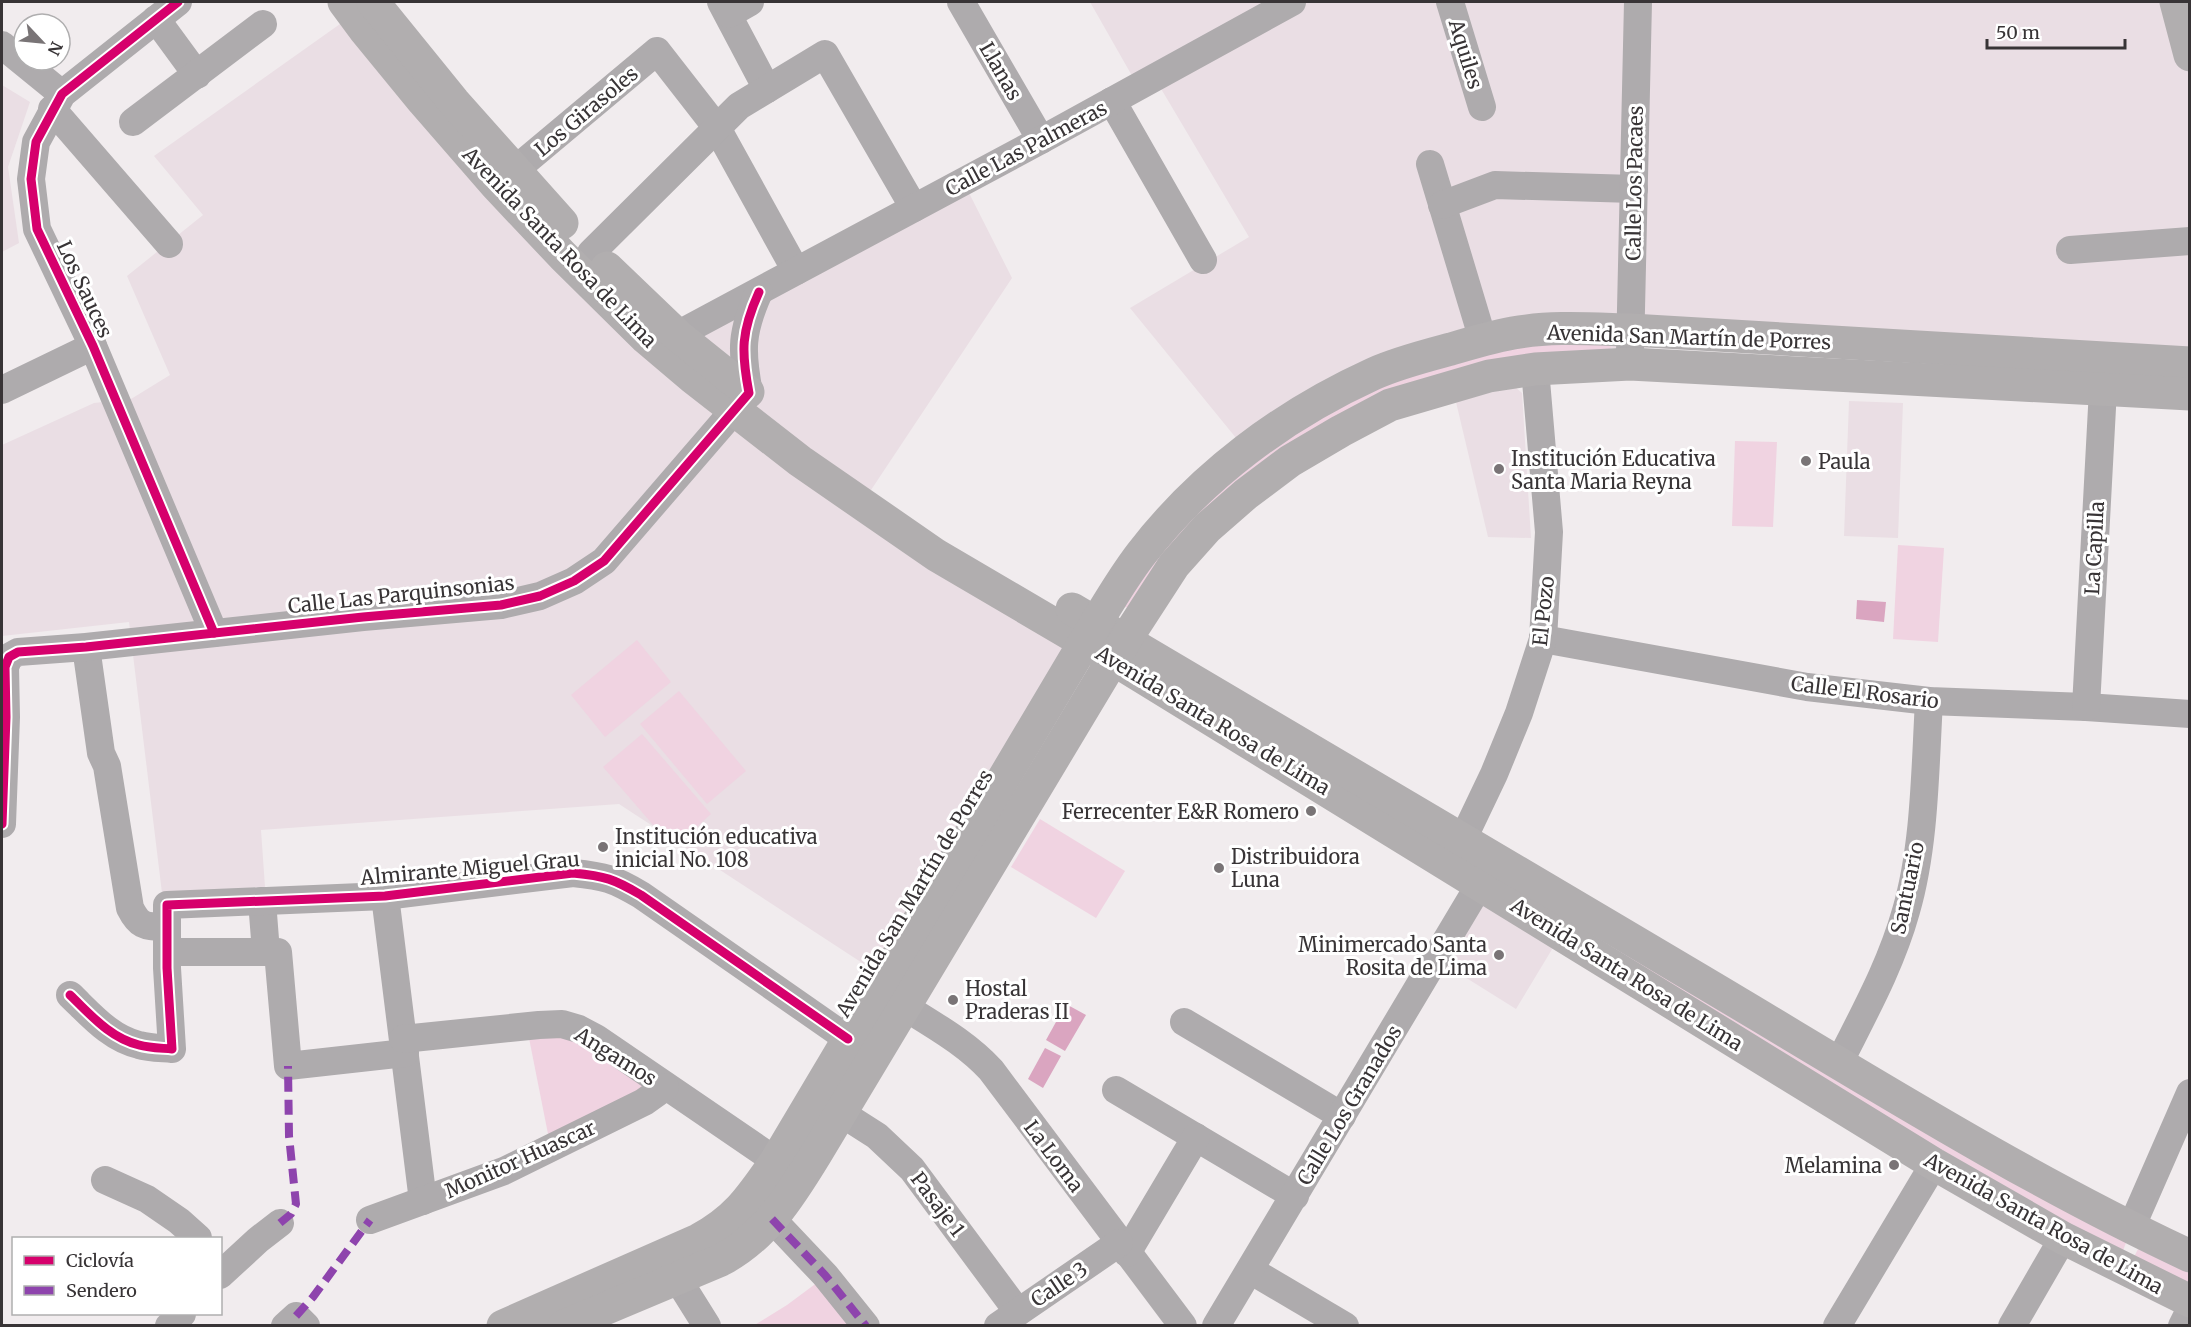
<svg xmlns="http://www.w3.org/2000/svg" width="2191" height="1327" font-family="Merriweather,serif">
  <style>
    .built { fill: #eadee4 }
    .green { fill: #f0d3e1 }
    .water { fill: #daa5c0 }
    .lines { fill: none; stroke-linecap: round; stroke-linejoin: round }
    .minor { stroke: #aeabad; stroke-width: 28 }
    .major { stroke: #b1aeaf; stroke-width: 33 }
    .quiet { stroke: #8e44ad; stroke-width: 8; stroke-dasharray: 15 8; stroke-linecap: butt }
    .cycleway-casing { stroke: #fff; stroke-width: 13 }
    .cycleway { stroke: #d6006c; stroke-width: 9 }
    .poi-dot { fill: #797476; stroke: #fff; stroke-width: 2 }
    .labels { text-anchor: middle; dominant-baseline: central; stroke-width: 6; stroke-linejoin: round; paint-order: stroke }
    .street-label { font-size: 20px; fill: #383436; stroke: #fff }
    .poi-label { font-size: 20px; fill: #383436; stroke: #fff; text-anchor: start }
  </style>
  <rect width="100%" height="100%" fill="#f1ecee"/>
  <g class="built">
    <polygon points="1090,2 2189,2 2189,379 1667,347 1517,350 1254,460 1130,308 1249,237 1160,87 1131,74"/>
    <polygon points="364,7 425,91 671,345 966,187 1012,278 867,496 1102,639 896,985 619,804 261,830 265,887 162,893 129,622 2,636 2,445 94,403 131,399 170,375 127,276 203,215 154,156"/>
    <polygon points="2,85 30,102 8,167 19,243 2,252"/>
    <polygon points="1514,386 1522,393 1531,538 1488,537 1456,402"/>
    <polygon points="1849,401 1903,403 1898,538 1844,536"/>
    <polygon points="1481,901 1554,946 1516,1009 1444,964"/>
  </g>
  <g class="green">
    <polygon points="1611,341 1610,356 1386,398 1131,608 1124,607 1159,540 1245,457 1390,379 1517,345"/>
    <polygon points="1735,441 1777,442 1773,527 1732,526"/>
    <polygon points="1898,545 1944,548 1938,642 1893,639"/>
    <polygon points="637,640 671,682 605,737 571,695"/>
    <polygon points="679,691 746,771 707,804 640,724"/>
    <polygon points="642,734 711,814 673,848 603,767"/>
    <polygon points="1040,819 1125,871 1096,918 1011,867"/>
    <polygon points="1486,869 2127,1240 2121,1256 2015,1197"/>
    <polygon points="528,1033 568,1033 648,1088 549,1139"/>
    <polygon points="2138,1249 2189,1272 2189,1286 2133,1259"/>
    <polygon points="822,1279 861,1326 753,1326 787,1305"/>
  </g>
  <g class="water">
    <polygon points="1857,600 1886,602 1884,622 1856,619"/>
    <polygon points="1066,1004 1086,1015 1065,1051 1046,1040"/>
    <polygon points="1045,1048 1061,1056 1043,1088 1028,1079"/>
  </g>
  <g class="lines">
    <g class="minor">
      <polyline points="178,2 62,94 36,142 31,179 37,229 93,346 214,633"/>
      <polyline points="721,2 767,89"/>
      <polyline points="961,2 1041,140"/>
      <polyline points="1450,2 1482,107"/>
      <polyline points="729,14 750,2"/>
      <polyline points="156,19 197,75"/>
      <polyline points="2,45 62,94"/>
      <polyline points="1112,101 1203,260"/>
      <polyline points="52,109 169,244"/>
      <polyline points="133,122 263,24"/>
      <polyline points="1430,164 1483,340"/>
      <polyline points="515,170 657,51 717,128 796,271"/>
      <polyline points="1442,205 1495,185 1634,189"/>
      <polyline points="2070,250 2190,241"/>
      <polyline points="591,253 739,106 825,54 914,208"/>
      <polyline points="677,335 1041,140 1292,2"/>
      <polyline points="1630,353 1638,2"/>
      <polyline points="2,390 93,346"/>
      <polyline points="1543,639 1807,687 1929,701 2086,707 2190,714"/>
      <path d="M 86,647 L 101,753 L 107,766 L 130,908 C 140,928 146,926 167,927"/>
      <polyline points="2086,707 2103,389"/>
      <path d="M 2,824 L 6,717 L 5,667 L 9,657 L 18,652 L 86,647 L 363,617 L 501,605 L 540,596 L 574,581 L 604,561 L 749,393 C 741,351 741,332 759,292"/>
      <polyline points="1463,839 1494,774 1519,713 1543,639 1549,532 1535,369"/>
      <polyline points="385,896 423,1201"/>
      <polyline points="262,901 266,952"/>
      <polyline points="167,952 278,952 288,1066 405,1053"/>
      <path d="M 70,995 C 91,1015 110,1038 139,1045 C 149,1048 161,1048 172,1049 L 167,968 L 167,905 L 385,896 L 573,873 C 605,876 614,879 641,895 L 848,1039"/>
      <path d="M 905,1007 C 935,1026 966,1043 991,1070 L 1183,1326"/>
      <polyline points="1184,1022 1342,1116"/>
      <polyline points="403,1039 539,1025 562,1024 579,1029 596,1038 795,1174"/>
      <path d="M 1839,1063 C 1864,1013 1891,965 1906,911 C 1925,846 1925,769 1929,701"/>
      <polyline points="1116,1090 1295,1196"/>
      <polyline points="841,1113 877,1136 912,1169 1018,1312"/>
      <polyline points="105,1180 147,1199 179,1221 198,1238"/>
      <polyline points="772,1219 825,1275 866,1326"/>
      <polyline points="370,1220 504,1171 644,1102 665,1087"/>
      <polyline points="2131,1228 2190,1093"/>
      <polyline points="1127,1253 1196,1137"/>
      <polyline points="1250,1270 1345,1326"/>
      <polyline points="220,1275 258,1240 280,1223"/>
      <polyline points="677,1278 707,1326"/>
      <polyline points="169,1326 182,1314"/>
      <polyline points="285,1326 296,1316 306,1326"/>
      <polyline points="998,1326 1119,1243"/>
      <polyline points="1216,1326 1480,884"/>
      <polyline points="1837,1326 1934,1164"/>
      <polyline points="2012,1326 2063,1238"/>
      <polyline points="2182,1326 2190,1310"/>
    </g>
    <g class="major">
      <polyline points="344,2 364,29 423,101 496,185 563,256 646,338 692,377 800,461 936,555 1113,659 1934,1164 2063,1238 2190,1301"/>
      <polyline points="373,2 454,102 562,223"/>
      <polyline points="2176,2 2190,55"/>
      <polyline points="607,268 677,335 748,392"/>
      <path d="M 1072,609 C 1281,733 1490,855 1698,979 C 1860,1075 2019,1176 2190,1256"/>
      <path d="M 503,1326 L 698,1240 C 737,1219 751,1197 776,1161 L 1096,623 C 1110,600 1124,576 1141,554 C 1201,476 1283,415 1373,374 C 1397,363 1425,356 1451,349 C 1471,343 1492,337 1513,333 C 1551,326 1592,329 1631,330 L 2190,363"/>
      <path d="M 564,1326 L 721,1260 C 765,1237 791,1195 816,1154 L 1113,659 L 1174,565 L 1207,528 L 1246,494 L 1290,461 L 1341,431 L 1390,405 L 1489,376 L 1535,369 L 1630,364 L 2190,394"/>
    </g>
    <g class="quiet">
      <polyline points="772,1219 825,1275 866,1326"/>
      <polyline points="280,1223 291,1214 296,1204 289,1136 288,1066"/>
      <polyline points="296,1316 313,1297 370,1220"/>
    </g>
    <defs>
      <g id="cycleway">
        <polyline points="178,2 62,94 36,142 31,179 37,229 93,346 214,633"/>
        <path d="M 2,824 L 6,717 L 5,667 L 9,657 L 18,652 L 86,647 L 363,617 L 501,605 L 540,596 L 574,581 L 604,561 L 749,393 C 741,351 741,332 759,292"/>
        <path d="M 70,995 C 91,1015 110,1038 139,1045 C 149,1048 161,1048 172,1049 L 167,968 L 167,905 L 385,896 L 573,873 C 605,876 614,879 641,895 L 848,1039"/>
      </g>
    </defs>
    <use href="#cycleway" class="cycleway-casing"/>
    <use href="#cycleway" class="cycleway"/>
  </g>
  <g class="poi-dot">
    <circle cx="1806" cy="461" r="6"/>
    <circle cx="1499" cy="469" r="6"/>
    <circle cx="1311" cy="811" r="6"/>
    <circle cx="603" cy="847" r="6"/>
    <circle cx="1219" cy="868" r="6"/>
    <circle cx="1499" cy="955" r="6"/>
    <circle cx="953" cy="1000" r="6"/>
    <circle cx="1894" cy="1165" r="6"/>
  </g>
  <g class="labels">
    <g class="street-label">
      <text transform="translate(1466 54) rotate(73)">Aquiles</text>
      <text transform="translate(1001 71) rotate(60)">Llanas</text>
      <text transform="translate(586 111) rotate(-40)">Los Girasoles</text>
      <text transform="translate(1026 148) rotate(-28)">Calle Las Palmeras</text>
      <text transform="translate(1634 183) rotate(-89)">Calle Los Pacaes</text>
      <text transform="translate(560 247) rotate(46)">Avenida Santa Rosa de Lima</text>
      <text transform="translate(85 289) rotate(65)">Los Sauces</text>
      <text transform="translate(1689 337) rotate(2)">Avenida San Martín de Porres</text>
      <text transform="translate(2094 548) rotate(-87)">La Capilla</text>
      <text transform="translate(401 594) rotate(-6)">Calle Las Parquinsonias</text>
      <text transform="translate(1543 611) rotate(-84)">El Pozo</text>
      <text transform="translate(1865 692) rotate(7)">Calle El Rosario</text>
      <text transform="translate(1213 720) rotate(31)">Avenida Santa Rosa de Lima</text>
      <text transform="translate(470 868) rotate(-5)">Almirante Miguel Grau</text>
      <text transform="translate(1907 888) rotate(-78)">Santuario</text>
      <text transform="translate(914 893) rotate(-59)">Avenida San Martín de Porres</text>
      <text transform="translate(1627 974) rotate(32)">Avenida Santa Rosa de Lima</text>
      <text transform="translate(616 1056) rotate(32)">Angamos</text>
      <text transform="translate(1349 1105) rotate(-59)">Calle Los Granados</text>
      <text transform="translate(1054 1156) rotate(53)">La Loma</text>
      <text transform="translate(520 1159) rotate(-24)">Monitor Huascar</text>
      <text transform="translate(938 1204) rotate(53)">Pasaje 1</text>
      <text transform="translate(2044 1223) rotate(29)">Avenida Santa Rosa de Lima</text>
      <text transform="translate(1059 1284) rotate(-34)">Calle 3</text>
    </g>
    <g class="poi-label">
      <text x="1511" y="458">Institución Educativa<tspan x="1511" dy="23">Santa Maria Reyna</tspan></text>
      <text x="1818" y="461">Paula</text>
      <text x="1299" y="811" text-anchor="end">Ferrecenter E&amp;R Romero</text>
      <text x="615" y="836">Institución educativa<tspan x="615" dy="23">inicial No. 108</tspan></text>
      <text x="1231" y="856">Distribuidora<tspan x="1231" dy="23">Luna</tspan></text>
      <text x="1487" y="944" text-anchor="end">Minimercado Santa<tspan x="1487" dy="23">Rosita de Lima</tspan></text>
      <text x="965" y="988">Hostal<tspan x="965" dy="23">Praderas II</tspan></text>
      <text x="1882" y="1165" text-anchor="end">Melamina</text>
    </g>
  </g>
  <rect width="2191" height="1327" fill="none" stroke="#383436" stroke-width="6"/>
  <rect x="12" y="1237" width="210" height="78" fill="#ffffff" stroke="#afaeaf" stroke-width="1.5"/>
  <rect x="24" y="1256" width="30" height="9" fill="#d6006c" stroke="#afaeaf" stroke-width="1.5"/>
  <text x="66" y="1267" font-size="18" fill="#383436">Ciclovía</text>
  <rect x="24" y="1286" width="30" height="9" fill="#8e44ad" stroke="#afaeaf" stroke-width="1.5"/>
  <text x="66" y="1297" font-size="18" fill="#383436">Sendero</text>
  <g transform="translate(42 42) rotate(116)"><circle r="28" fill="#ffffff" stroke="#afaeaf" stroke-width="1.5"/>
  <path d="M0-4.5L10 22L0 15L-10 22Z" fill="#797476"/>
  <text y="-9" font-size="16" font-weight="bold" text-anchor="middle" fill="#383436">N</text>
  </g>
  <path d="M1987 39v9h138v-9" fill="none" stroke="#383436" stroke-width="3"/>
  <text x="1996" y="39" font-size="18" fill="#383436" stroke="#ffffff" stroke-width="4.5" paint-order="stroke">50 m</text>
</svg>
